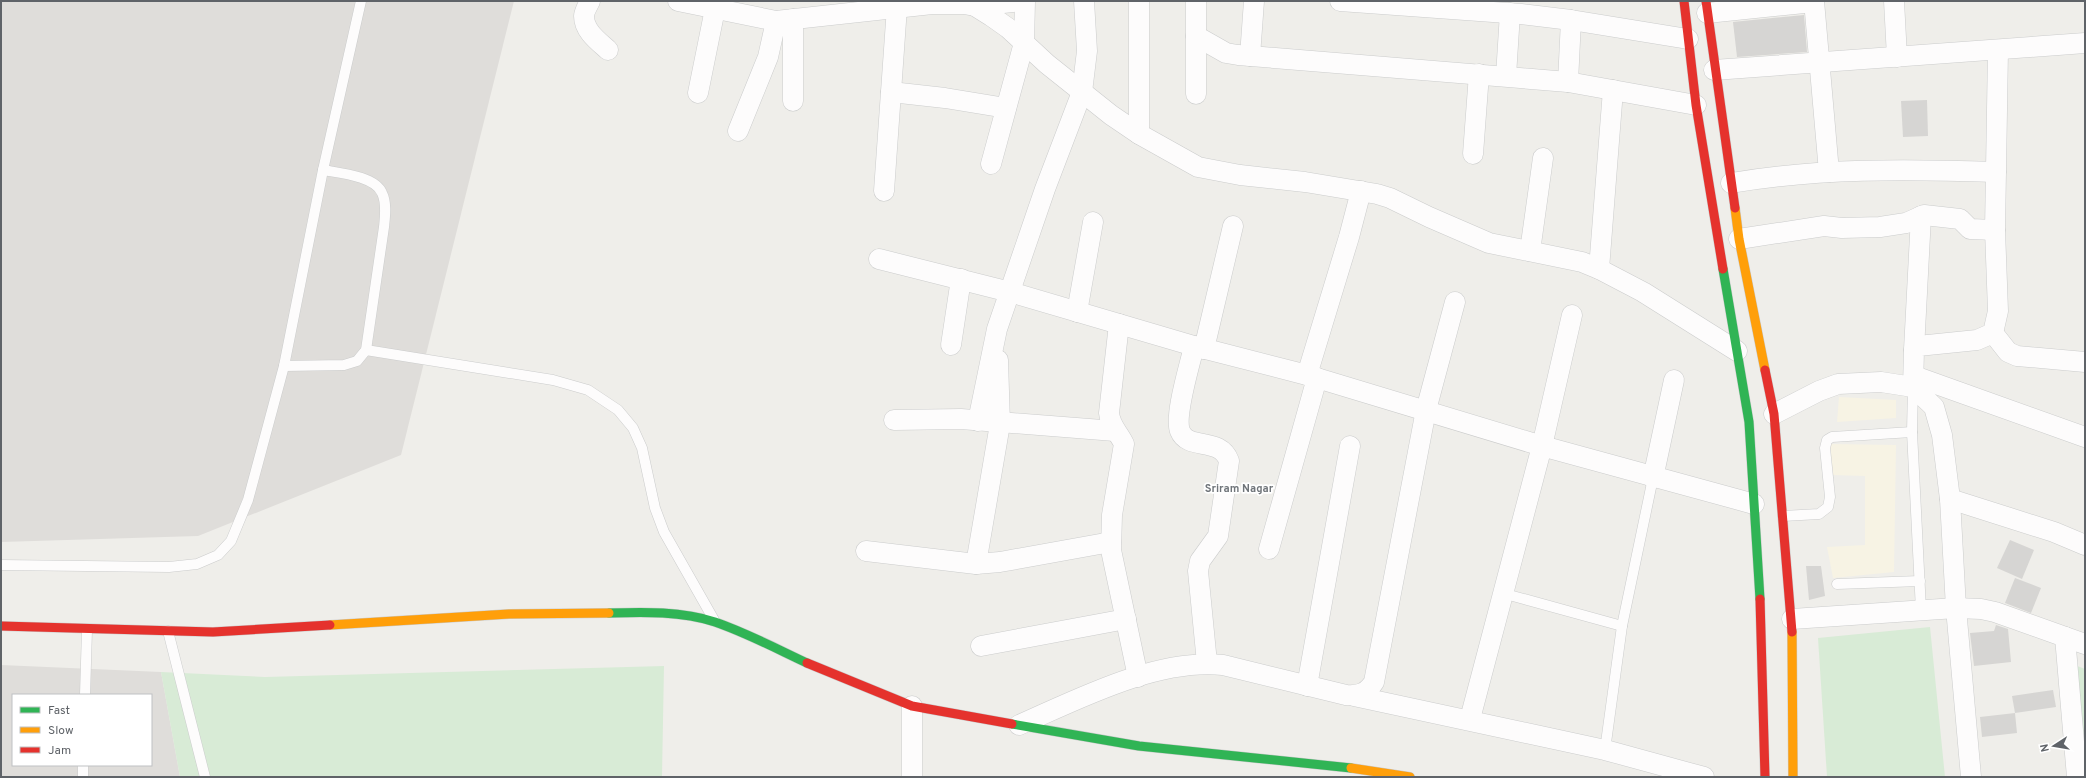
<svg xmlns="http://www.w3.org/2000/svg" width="2086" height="778" font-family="Overpass,sans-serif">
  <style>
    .commercial { fill: #f7f3e4 }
    .industrial { fill: #dfddda; fill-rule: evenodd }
    .green { fill: #d8ebd6 }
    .building { fill: #d6d5d3 }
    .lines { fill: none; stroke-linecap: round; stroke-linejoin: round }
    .lane-casing { stroke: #cbcccc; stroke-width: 11 }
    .street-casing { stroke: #cbcccc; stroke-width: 21 }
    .fast-casing { stroke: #cacacb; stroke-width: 10 }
    .slow-casing { stroke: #cacacb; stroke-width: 10 }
    .jam-casing { stroke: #cacacb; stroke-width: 10 }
    .lane { stroke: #fdfcfc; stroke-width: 10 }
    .street { stroke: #fdfcfc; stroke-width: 20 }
    .fast { stroke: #30b455; stroke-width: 9 }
    .slow { stroke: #ff9f0a; stroke-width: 9 }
    .jam { stroke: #e5322d; stroke-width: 9 }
    .labels { text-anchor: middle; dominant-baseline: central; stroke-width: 3.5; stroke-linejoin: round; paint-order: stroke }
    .neighbourhood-label { font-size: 11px; font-weight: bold; fill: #70757a; stroke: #fff }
  </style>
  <rect width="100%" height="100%" fill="#efeeea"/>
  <g class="commercial">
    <polygon points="1839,397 1896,400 1896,418 1837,422"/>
    <polygon points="1829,444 1896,445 1894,572 1833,578 1827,547 1865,545 1865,476 1831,475"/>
  </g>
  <g class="industrial">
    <polygon points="1,1 514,1 401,455 198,536 1,542"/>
    <path d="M 1,665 L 161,672 L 180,777 L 1,777 ZM 13,695 L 151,695 L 151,765 L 13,765 Z"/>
  </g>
  <g class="green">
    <polygon points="1930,627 1945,777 1827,777 1818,638"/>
    <polygon points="2067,662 2085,669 2085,777"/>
    <polygon points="664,666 662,777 180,777 161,672 265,677"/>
  </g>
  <g class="building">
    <polygon points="1804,15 1807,52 1737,57 1733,22"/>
    <polygon points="1927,100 1928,136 1903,137 1901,101"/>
    <polygon points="2010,540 2034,550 2022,579 1997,568"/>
    <polygon points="1806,566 1821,566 1825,596 1809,600"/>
    <polygon points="2015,578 2041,588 2031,613 2005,603"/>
    <polygon points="1996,625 2008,629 2011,662 1974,666 1970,633 1994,631"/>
    <polygon points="2053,690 2056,707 2015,713 2012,696"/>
    <polygon points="2015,713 2017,733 1982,737 1980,717"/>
  </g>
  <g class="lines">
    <defs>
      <g id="lane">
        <polyline points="366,350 553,380 588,390 618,410 633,428 642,448 655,508 664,532 714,620"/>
        <path d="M 284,366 L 344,365 L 357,361 L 366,350 L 384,227 C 385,217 387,203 382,193 C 375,176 339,173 323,170"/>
        <polyline points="1913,387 1912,432 1921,610"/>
        <polyline points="1783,516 1819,514 1828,507 1830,497 1825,448 1827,440 1832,437 1912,432"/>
        <polyline points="1,565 169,567 197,564 218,555 231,541 248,500 284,366 323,170 361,1"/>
        <polyline points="1837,584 1920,581"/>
        <polyline points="1502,593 1622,626"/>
        <polyline points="168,631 205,777"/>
        <polyline points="85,695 87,630"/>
        <polyline points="1605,750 1622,626 1653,478"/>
        <polyline points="83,777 83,765"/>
      </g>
      <g id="street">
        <path d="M 590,1 C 588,5 584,12 584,16 C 584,31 598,41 608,50"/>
        <polyline points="678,1 776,21 932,4 964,4 975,6 991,16 1008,28 1047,64 1111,115 1139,134 1198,167 1240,175 1305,182 1377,194 1390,198 1429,217 1489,243 1582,262 1599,269 1643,292 1737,351"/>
        <polyline points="1196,1 1196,94"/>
        <polyline points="1340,1 1521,14 1571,20 1688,39"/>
        <polyline points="1814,1 1829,172"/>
        <polyline points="1894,1 1897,57"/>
        <polyline points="975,6 1021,1"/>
        <polyline points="1707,13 1814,2"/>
        <polyline points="793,19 793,101"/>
        <polyline points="1196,36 1226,53 1238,55 1568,82 1696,105"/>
        <polyline points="1250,56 1254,1"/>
        <polyline points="1714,70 2085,43"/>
        <polyline points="1506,76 1510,13"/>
        <polyline points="1568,82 1571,20"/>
        <polyline points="891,92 945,98 1006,108"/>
        <polyline points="698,93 715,9"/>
        <polyline points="738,131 768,57 776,21"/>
        <polyline points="1139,134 1139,1"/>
        <polyline points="1473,154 1479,74"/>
        <polyline points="991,164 1024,43 1025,1"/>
        <path d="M 1731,183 C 1819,168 1907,169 1996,172"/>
        <polyline points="884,191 897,7"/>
        <polyline points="1739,239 1824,226 1842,228 1880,227 1906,223 1924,215 1960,219 1970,229 1995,230"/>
        <polyline points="1530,251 1543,158"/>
        <polyline points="879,259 1010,292 1194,346 1307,375 1542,446 1572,315"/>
        <polyline points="1599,269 1613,90"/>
        <polyline points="1077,312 1093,222"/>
        <path d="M 1119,324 L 1109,413 C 1110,426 1119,433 1124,444 L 1112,515 L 1111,550 L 1138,677"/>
        <polyline points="1993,333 2008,352 2017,356 2085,362"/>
        <polyline points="951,345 961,279"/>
        <path d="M 1194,346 C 1190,365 1174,415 1180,431 C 1188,451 1220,436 1229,461 L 1218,536 L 1200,561 L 1198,571 L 1207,663"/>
        <polyline points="1204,349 1233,226"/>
        <polyline points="1914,350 1921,216"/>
        <polyline points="1307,375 1349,237 1361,191"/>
        <polyline points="1914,376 2085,437"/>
        <polyline points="1913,387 1914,350 1918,346 1977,340 1993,333 1998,311 1995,230 1998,50"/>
        <polyline points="1774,414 1819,391 1838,384 1881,382 1913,387 1934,407 1942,435 1950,499 1956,608 1971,777"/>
        <polyline points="894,420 961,419 1115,431"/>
        <polyline points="978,421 997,329 1045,189 1082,92 1087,51 1084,1"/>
        <polyline points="1653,478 1674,380"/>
        <polyline points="1950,499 2054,532 2085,545"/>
        <polyline points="1269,549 1317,378"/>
        <polyline points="866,551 976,564 1000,562 1111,542"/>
        <polyline points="976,564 1000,424 998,360"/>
        <polyline points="1792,619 1956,608 1981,609 1995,612 2085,644"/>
        <polyline points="2065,637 2077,777"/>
        <polyline points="981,646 1126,619"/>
        <polyline points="1307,686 1350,446"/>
        <polyline points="1354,696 1605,750 1704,777"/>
        <polyline points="1470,719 1542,446 1754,504"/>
        <path d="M 1019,725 C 1078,699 1157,658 1223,665 L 1346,695 C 1359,696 1367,693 1374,682 L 1426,410 L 1455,302"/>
        <polyline points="912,777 912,706"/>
      </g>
      <g id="fast">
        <polyline points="1723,269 1749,422 1760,599"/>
        <path d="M 609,613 C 644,612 682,611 715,622 C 747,633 777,649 807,663"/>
        <polyline points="1012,724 1139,746 1351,768"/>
      </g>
      <g id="slow">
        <polyline points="1735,208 1739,239 1765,370"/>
        <polyline points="330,625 509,614 609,613"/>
        <polyline points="1792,632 1793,777"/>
        <polyline points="1351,768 1410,777"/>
      </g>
      <g id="jam">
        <polyline points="1684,1 1696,105 1723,269"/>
        <polyline points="1706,1 1735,208"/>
        <polyline points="1765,370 1774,414 1792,632"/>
        <polyline points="1760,599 1765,777"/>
        <polyline points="1,626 213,632 330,625"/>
        <polyline points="807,663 912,706 1012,724"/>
      </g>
    </defs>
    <use href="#lane" class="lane-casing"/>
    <use href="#street" class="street-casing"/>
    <use href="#fast" class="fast-casing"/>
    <use href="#slow" class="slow-casing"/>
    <use href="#jam" class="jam-casing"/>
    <use href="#lane" class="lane"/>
    <use href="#street" class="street"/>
    <use href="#fast" class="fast"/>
    <use href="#slow" class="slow"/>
    <use href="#jam" class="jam"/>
  </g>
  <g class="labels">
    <g class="neighbourhood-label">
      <text x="1239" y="489">Sriram Nagar</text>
    </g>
  </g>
  <rect width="2086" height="778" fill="none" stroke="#5f6368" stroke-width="4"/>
  <rect x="12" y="694" width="140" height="72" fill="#ffffff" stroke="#bfc1c3"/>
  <rect x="20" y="707" width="20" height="6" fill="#30b455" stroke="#bfc1c3"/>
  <text x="48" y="714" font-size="12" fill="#5f6368">Fast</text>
  <rect x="20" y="727" width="20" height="6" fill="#ff9f0a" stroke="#bfc1c3"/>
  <text x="48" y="734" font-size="12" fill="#5f6368">Slow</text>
  <rect x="20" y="747" width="20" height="6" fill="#e5322d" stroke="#bfc1c3"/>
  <text x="48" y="754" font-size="12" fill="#5f6368">Jam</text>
  <g transform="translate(2054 746) rotate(258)" stroke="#ffffff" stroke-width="3" paint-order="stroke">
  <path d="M0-3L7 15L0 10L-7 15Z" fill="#5f6368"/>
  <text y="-6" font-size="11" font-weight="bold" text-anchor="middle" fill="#5f6368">N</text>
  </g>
</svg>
